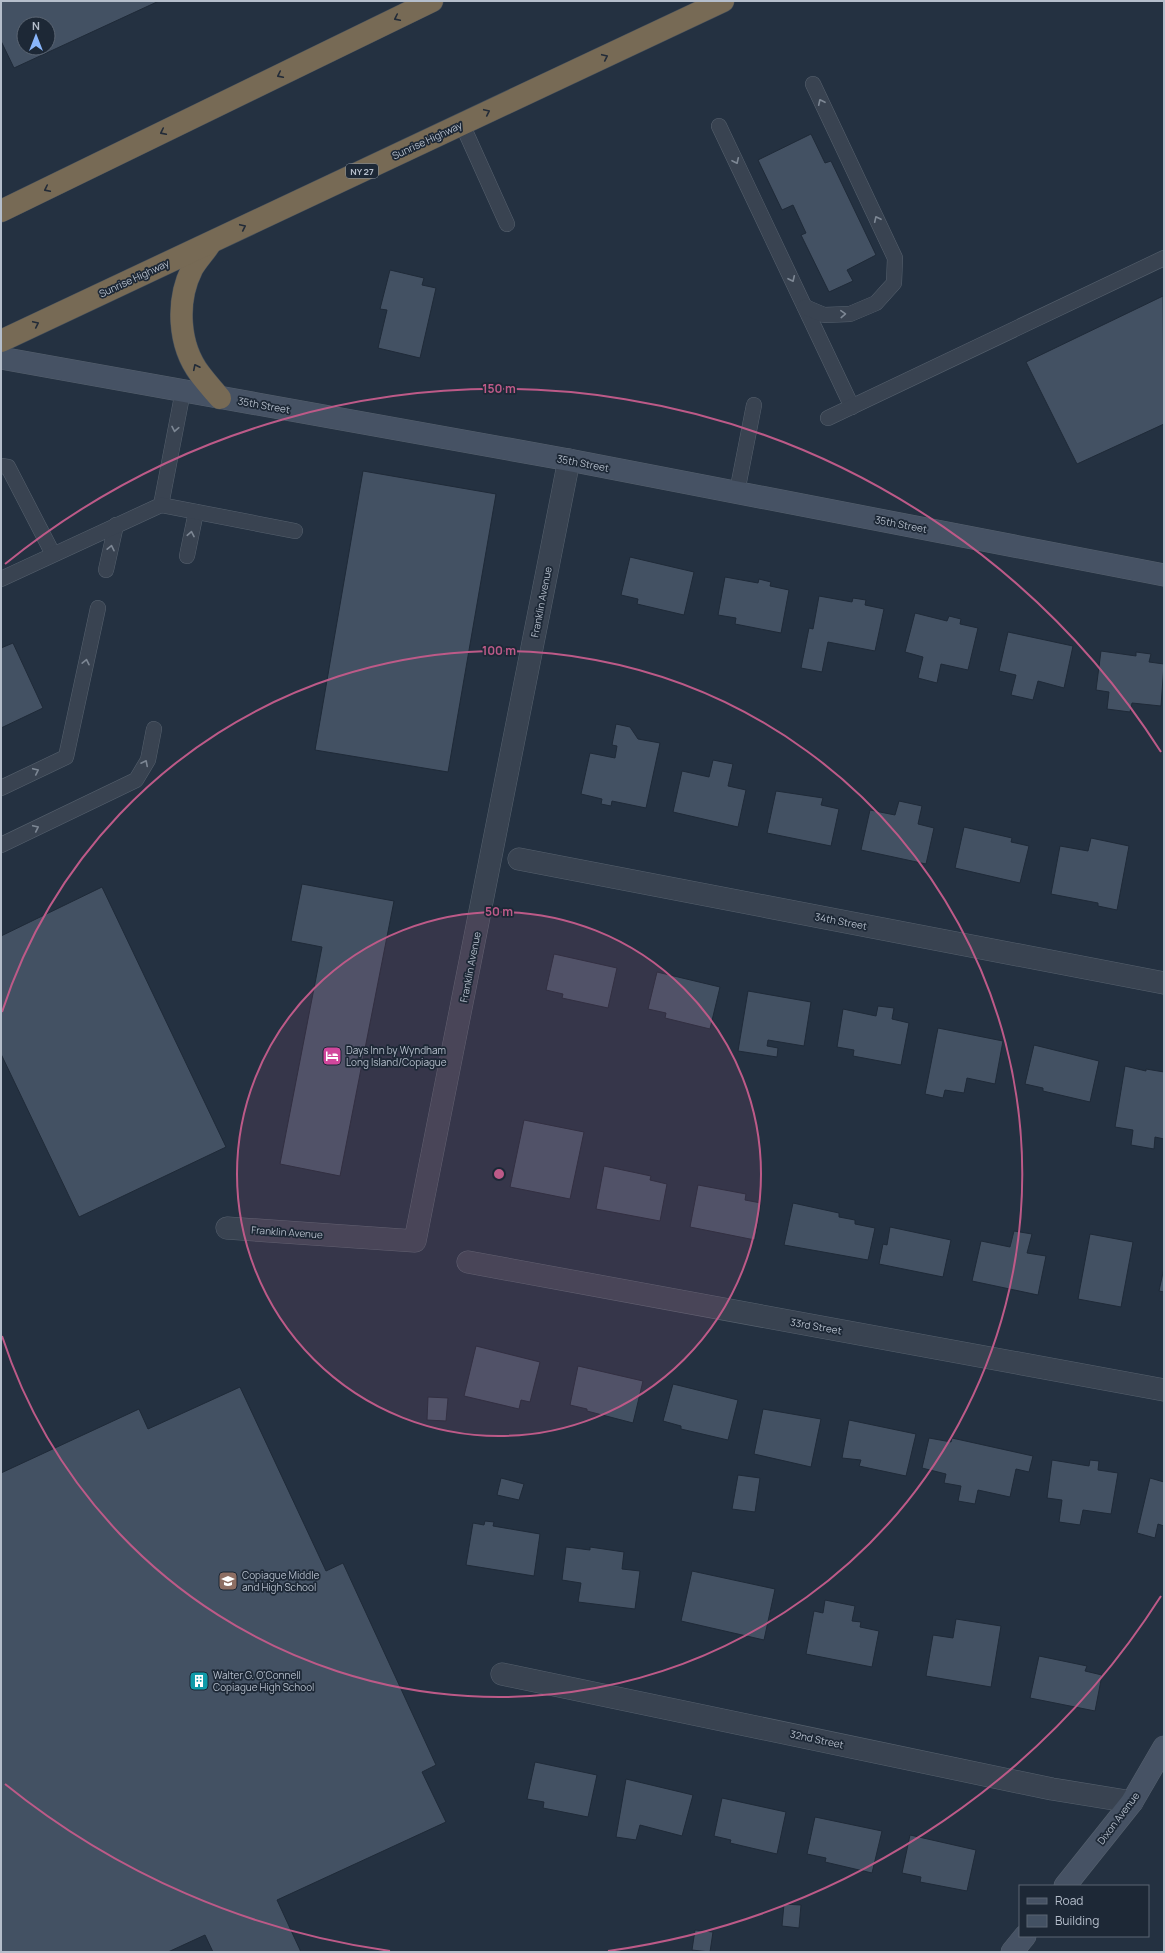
<svg xmlns="http://www.w3.org/2000/svg" width="1165" height="1953" font-family="Manrope,sans-serif">
  <style>
    .building { fill: #435163; stroke: #1f2a38; fill-rule: evenodd }
    .lines { fill: none; stroke-linecap: round; stroke-linejoin: round }
    .lane-casing { stroke: #56616e; stroke-width: 16 }
    .street-casing { stroke: #56616e; stroke-width: 23 }
    .secondary-casing { stroke: #56616e; stroke-width: 23 }
    .highway-casing { stroke: #434e5b; stroke-width: 23 }
    .lane { stroke: #394351; stroke-width: 15 }
    .street { stroke: #394351; stroke-width: 22 }
    .secondary { stroke: #465264; stroke-width: 22 }
    .highway { stroke: #776a55; stroke-width: 22 }
    .oneway { stroke: #222b38 }
    .oneway2 { stroke: #7d8794 }
    .ring { fill: none; stroke: #bd5a88; stroke-width: 2 }
    .labels { text-anchor: middle; dominant-baseline: central; stroke-width: 3.5; stroke-linejoin: round; paint-order: stroke }
    .shield { fill: #1d2836; stroke: #87919e; stroke-width: 1 }
    .shield-label { font-size: 9px; font-weight: bold; fill: #b5becb }
    .street-label { font-size: 10px; fill: #b5becb; stroke: #1d2836 }
    .poi-label { font-size: 10px; fill: #b5becb; stroke: #1d2836; text-anchor: start }
    .centre { fill: #bd5a88; stroke: #1d2836; stroke-width: 2 }
    .ring-label { font-size: 12px; text-anchor: middle; font-weight: bold; fill: #bd5a88; stroke: #1d2836; stroke-width: 3.5; stroke-linejoin: round; paint-order: stroke }
  </style>
  <rect width="100%" height="100%" fill="#243141"/>
  <g class="building">
    <path d="M 1,1 L 159,1 L 14,68 L 1,41 ZM 24,24 L 48,24 L 48,48 L 24,48 Z"/>
    <polygon points="811,134 825,163 831,161 876,255 847,270 853,281 829,292 801,235 806,233 793,205 782,210 758,160"/>
    <polygon points="390,270 424,278 422,285 436,288 420,358 378,348 387,310 380,309"/>
    <polygon points="1163,296 1164,424 1077,464 1026,362"/>
    <polygon points="363,471 496,494 448,772 315,750"/>
    <polygon points="630,557 694,572 684,615 637,604 638,599 621,595"/>
    <polygon points="725,577 758,583 759,579 771,582 770,586 789,590 781,633 735,624 736,618 718,615"/>
    <polygon points="819,596 852,602 853,598 866,600 865,605 884,609 875,651 828,642 822,672 801,668 809,628 813,629"/>
    <polygon points="915,613 947,621 949,616 961,619 960,624 978,628 968,670 941,664 937,683 918,678 923,657 905,652"/>
    <polygon points="1008,632 1073,646 1064,688 1038,681 1033,700 1011,695 1016,675 999,671"/>
    <polygon points="13,643 43,708 1,728 1,648"/>
    <polygon points="1101,651 1136,656 1136,652 1151,654 1149,662 1164,664 1161,706 1132,703 1130,712 1107,709 1109,692 1096,690"/>
    <polygon points="616,724 630,727 638,739 660,743 646,808 612,801 611,806 601,804 602,799 581,794 590,753 615,758 617,746 612,745"/>
    <polygon points="713,760 733,764 728,786 746,790 738,827 673,812 682,771 709,777"/>
    <polygon points="776,791 823,798 821,805 839,809 831,846 767,833"/>
    <polygon points="899,801 922,806 918,824 934,828 926,864 861,850 870,810 895,815"/>
    <polygon points="964,827 1012,838 1011,842 1029,846 1020,883 955,868"/>
    <polygon points="1091,838 1129,846 1117,910 1098,906 1098,903 1051,894 1060,846 1088,851"/>
    <polygon points="302,884 394,901 340,1176 280,1164 322,947 291,941"/>
    <polygon points="102,887 226,1147 79,1217 1,1054 1,936"/>
    <polygon points="554,954 617,968 608,1008 562,998 563,994 546,990"/>
    <polygon points="657,972 720,987 710,1029 665,1018 666,1013 648,1009"/>
    <polygon points="748,991 811,1002 804,1046 768,1040 767,1046 778,1048 777,1057 738,1051"/>
    <polygon points="878,1006 894,1008 892,1019 909,1023 901,1065 853,1056 854,1050 837,1047 843,1009 876,1016"/>
    <polygon points="938,1028 1003,1041 995,1084 967,1078 964,1093 945,1090 943,1098 925,1094"/>
    <polygon points="1034,1045 1099,1061 1090,1102 1043,1091 1043,1088 1025,1084"/>
    <polygon points="1125,1066 1146,1071 1146,1069 1164,1072 1164,1139 1155,1137 1154,1149 1131,1145 1133,1130 1115,1127"/>
    <polygon points="524,1120 584,1132 570,1199 510,1187"/>
    <polygon points="604,1166 651,1176 650,1180 667,1184 660,1221 596,1209"/>
    <polygon points="698,1185 746,1194 745,1200 761,1203 755,1240 690,1227"/>
    <polygon points="793,1203 839,1213 839,1217 855,1220 855,1224 875,1228 868,1260 784,1245"/>
    <polygon points="890,1227 951,1240 943,1277 879,1264 883,1244 887,1245"/>
    <polygon points="1014,1231 1032,1234 1027,1253 1046,1256 1038,1295 972,1281 981,1241 1010,1247"/>
    <polygon points="1090,1234 1133,1242 1121,1307 1078,1299"/>
    <polygon points="1164,1268 1164,1292 1159,1291"/>
    <polygon points="476,1346 540,1362 530,1402 521,1400 519,1409 464,1396"/>
    <polygon points="578,1366 643,1381 633,1423 587,1411 587,1409 570,1405"/>
    <polygon points="673,1384 738,1400 728,1440 681,1429 681,1426 663,1421"/>
    <polygon points="240,1387 326,1571 343,1563 436,1765 422,1772 446,1822 277,1900 301,1952 213,1952 205,1935 168,1952 1,1952 1,1473 139,1409 148,1429"/>
    <polygon points="428,1397 448,1398 446,1421 427,1420"/>
    <polygon points="763,1409 821,1419 811,1467 754,1454"/>
    <polygon points="849,1420 916,1434 906,1476 859,1466 861,1460 842,1458"/>
    <polygon points="929,1438 951,1442 952,1438 1033,1456 1029,1472 1016,1469 1010,1497 978,1490 975,1504 958,1501 961,1486 944,1483 946,1474 922,1468"/>
    <polygon points="1052,1460 1089,1466 1090,1460 1099,1461 1098,1470 1118,1473 1111,1514 1083,1510 1080,1525 1059,1522 1062,1500 1047,1498"/>
    <polygon points="738,1475 760,1478 755,1512 732,1509"/>
    <polygon points="501,1478 524,1484 519,1500 497,1495"/>
    <polygon points="1150,1478 1164,1482 1164,1526 1158,1524 1155,1538 1137,1533"/>
    <polygon points="485,1521 494,1522 493,1526 540,1534 534,1576 466,1565 473,1523 484,1525"/>
    <polygon points="566,1547 590,1550 590,1547 624,1552 622,1569 640,1571 635,1609 578,1602 581,1583 562,1580"/>
    <polygon points="692,1571 775,1589 764,1640 681,1621"/>
    <polygon points="825,1600 855,1606 852,1621 861,1622 860,1627 879,1631 872,1667 806,1654 814,1611 823,1613"/>
    <polygon points="956,1619 1001,1626 991,1687 926,1676 933,1635 953,1638"/>
    <polygon points="1039,1656 1087,1666 1085,1671 1102,1675 1095,1711 1030,1698"/>
    <polygon points="535,1762 597,1775 588,1817 543,1808 544,1802 527,1799"/>
    <polygon points="626,1779 693,1795 682,1836 640,1825 636,1840 616,1837"/>
    <polygon points="722,1798 786,1812 777,1854 730,1843 731,1840 714,1836"/>
    <polygon points="815,1817 882,1831 872,1873 825,1862 826,1858 807,1854"/>
    <polygon points="910,1835 976,1850 967,1891 920,1882 921,1877 902,1873"/>
    <polygon points="784,1904 801,1905 799,1928 782,1926"/>
    <polygon points="695,1930 713,1932 710,1952 692,1950"/>
  </g>
  <g class="lines">
    <defs>
      <g id="lane">
        <polyline points="462,124 507,224"/>
        <polyline points="719,126 852,407"/>
        <polyline points="805,307 824,315 850,314 876,303 894,283 895,258 813,84"/>
        <polyline points="828,418 1164,258"/>
        <polyline points="1,466 8,467 53,554"/>
        <polyline points="737,492 754,405"/>
        <polyline points="161,505 183,391"/>
        <polyline points="187,556 196,512"/>
        <polyline points="106,570 116,525"/>
        <polyline points="1,579 161,505 295,531"/>
        <polyline points="1,788 66,757 98,608"/>
        <polyline points="1,845 136,780 148,760 154,729"/>
      </g>
      <g id="street">
        <polyline points="519,859 1164,983"/>
        <polyline points="227,1228 415,1241 569,460"/>
        <polyline points="468,1262 1164,1390"/>
        <polyline points="502,1674 1052,1789 1132,1802"/>
      </g>
      <g id="secondary">
        <polyline points="1,358 569,460 1164,575"/>
        <polyline points="1065,1886 1132,1802 1164,1747"/>
        <polyline points="1012,1952 1025,1936"/>
      </g>
      <g id="highway">
        <polyline points="1,211 432,1"/>
        <path d="M 210,244 C 205,252 197,260 192,269 C 176,301 178,345 200,374 C 206,382 213,390 220,398"/>
        <polyline points="1,341 723,1"/>
      </g>
    </defs>
    <use href="#lane" class="lane-casing"/>
    <use href="#street" class="street-casing"/>
    <use href="#secondary" class="secondary-casing"/>
    <use href="#highway" class="highway-casing"/>
    <use href="#lane" class="lane"/>
    <use href="#street" class="street"/>
    <use href="#secondary" class="secondary"/>
    <use href="#highway" class="highway"/>
  </g>
  <defs><path id="oneway-chevron" d="M-2-3.5L2.5 0L-2 3.5" fill="none" stroke-width="1.6" stroke-linecap="round" stroke-linejoin="round"/></defs>
  <g class="oneway">
    <use href="#oneway-chevron" transform="translate(397 18) rotate(154)"/>
    <use href="#oneway-chevron" transform="translate(605 57) rotate(-25)"/>
    <use href="#oneway-chevron" transform="translate(280 75) rotate(154)"/>
    <use href="#oneway-chevron" transform="translate(487 112) rotate(-25)"/>
    <use href="#oneway-chevron" transform="translate(163 132) rotate(154)"/>
    <use href="#oneway-chevron" transform="translate(47 189) rotate(154)"/>
    <use href="#oneway-chevron" transform="translate(243 227) rotate(-25)"/>
    <use href="#oneway-chevron" transform="translate(36 324) rotate(-25)"/>
    <use href="#oneway-chevron" transform="translate(196 367) rotate(-116)"/>
  </g>
  <g class="oneway2">
    <use href="#oneway-chevron" transform="translate(821 102) rotate(-115)"/>
    <use href="#oneway-chevron" transform="translate(736 161) rotate(65)"/>
    <use href="#oneway-chevron" transform="translate(877 219) rotate(-115)"/>
    <use href="#oneway-chevron" transform="translate(792 279) rotate(65)"/>
    <use href="#oneway-chevron" transform="translate(843 314) rotate(-3)"/>
    <use href="#oneway-chevron" transform="translate(175 429) rotate(101)"/>
    <use href="#oneway-chevron" transform="translate(191 534) rotate(-79)"/>
    <use href="#oneway-chevron" transform="translate(111 548) rotate(-78)"/>
    <use href="#oneway-chevron" transform="translate(86 662) rotate(-78)"/>
    <use href="#oneway-chevron" transform="translate(145 763) rotate(-63)"/>
    <use href="#oneway-chevron" transform="translate(36 771) rotate(-25)"/>
    <use href="#oneway-chevron" transform="translate(36 828) rotate(-25)"/>
  </g>
  <circle cx="499" cy="1174" r="262" fill="#bd5a88" fill-opacity=".12"/>
  <g class="ring">
    <circle cx="499" cy="1174" r="262"/>
    <path d="M2 1012A523 523 0 1 1 2 1336"/>
    <path d="M1161 1596A785 785 0 0 1 608 1951M390 1951A785 785 0 0 1 5 1784M5 564A785 785 0 0 1 1161 752"/>
  </g>
  <defs>
    <symbol id="hotel-square" viewBox="-11 -11 22 22"><rect x="-9" y="-9" width="18" height="18" rx="4" fill="#d1479c" stroke="#1d2836"/><path d="M-6-4.5h1.5V1H6V5H4.5V3h-9V5H-6ZM-4 0a1.8 1.8 0 1 1 3.6 0ZM.5 0V-2.5h3Q6-2.5 6 0Z" fill="#fff"/></symbol>
    <symbol id="school-square" viewBox="-11 -11 22 22"><rect x="-9" y="-9" width="18" height="18" rx="4" fill="#8d6e63" stroke="#1d2836"/><path d="M0-5L7-2L0 1L-7-2ZM-4 1L0 2.5L4 1V4Q0 6-4 4Z" fill="#fff"/></symbol>
    <symbol id="building-square" viewBox="-11 -11 22 22"><rect x="-9" y="-9" width="18" height="18" rx="4" fill="#0f9aa8" stroke="#1d2836"/><path d="M-4-6H4V6H1V3H-1V6H-4ZM-2.5-4.3h1.7v1.8h-1.7ZM.8-4.3h1.7v1.8H.8ZM-2.5-1h1.7V.8h-1.7ZM.8-1h1.7V.8H.8Z" fill="#fff"/></symbol>
  </defs>
  <g fill-rule="evenodd">
    <use href="#hotel-square" x="321" y="1045" width="22" height="22"/>
    <use href="#school-square" x="217" y="1570" width="22" height="22"/>
    <use href="#building-square" x="188" y="1670" width="22" height="22"/>
  </g>
  <g class="labels">
    <rect class="shield" x="346" y="164" width="32" height="14" rx="3"/>
    <g class="shield-label">
      <text x="362" y="171">NY 27</text>
    </g>
    <g class="street-label">
      <text transform="translate(427 140) rotate(-25)">Sunrise Highway</text>
      <text transform="translate(134 278) rotate(-25)">Sunrise Highway</text>
      <text transform="translate(264 405) rotate(10)">35th Street</text>
      <text transform="translate(583 463) rotate(11)">35th Street</text>
      <text transform="translate(901 524) rotate(11)">35th Street</text>
      <text transform="translate(541 602) rotate(-79)">Franklin Avenue</text>
      <text transform="translate(841 921) rotate(11)">34th Street</text>
      <text transform="translate(470 967) rotate(-79)">Franklin Avenue</text>
      <text transform="translate(287 1232) rotate(4)">Franklin Avenue</text>
      <text transform="translate(816 1326) rotate(10)">33rd Street</text>
      <text transform="translate(817 1739) rotate(12)">32nd Street</text>
      <text transform="translate(1118 1818) rotate(-53)">Dixon Avenue</text>
    </g>
    <g class="poi-label">
      <text x="346" y="1050">Days Inn by Wyndham<tspan x="346" dy="12">Long Island/Copiague</tspan></text>
      <text x="242" y="1575">Copiague Middle<tspan x="242" dy="12">and High School</tspan></text>
      <text x="213" y="1675">Walter G. O'Connell<tspan x="213" dy="12">Copiague High School</tspan></text>
    </g>
  </g>
  <circle cx="499" cy="1174" r="6" class="centre"/>
  <g class="ring-label">
    <text x="499" y="393">150 m</text>
    <text x="499" y="655">100 m</text>
    <text x="499" y="916">50 m</text>
  </g>
  <rect width="1165" height="1953" fill="none" stroke="#b5becb" stroke-width="4"/>
  <rect x="1019" y="1885" width="130" height="52" fill="#1d2836" stroke="#5a6472"/>
  <rect x="1027" y="1898" width="20" height="6" fill="#465264" stroke="#5a6472"/>
  <text x="1055" y="1905" font-size="12" fill="#b5becb">Road</text>
  <rect x="1027" y="1915" width="20" height="12" fill="#435163" stroke="#5a6472"/>
  <text x="1055" y="1925" font-size="12" fill="#b5becb">Building</text>
  <g transform="translate(36 36)"><circle r="19" fill="#1d2836" stroke="#5a6472"/>
  <path d="M0-3L7 15L0 10L-7 15Z" fill="#89b6fc"/>
  <text y="-6" font-size="11" font-weight="bold" text-anchor="middle" fill="#b5becb">N</text>
  </g>
</svg>
